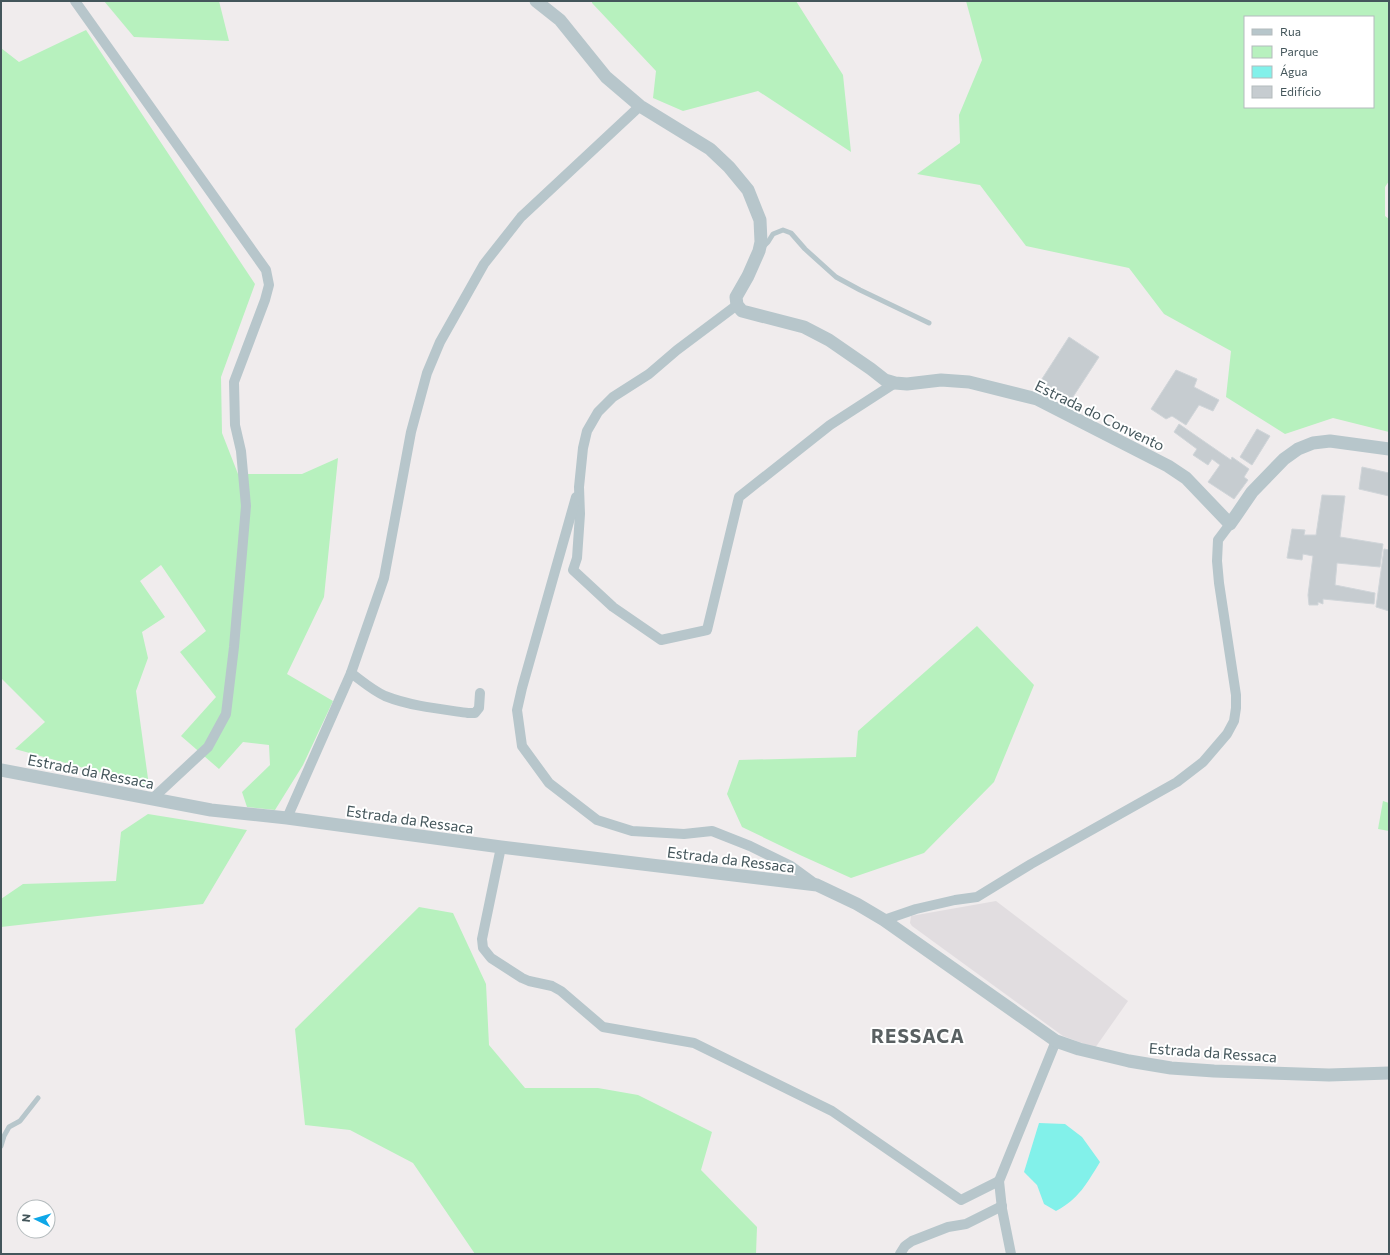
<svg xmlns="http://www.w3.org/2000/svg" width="1390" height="1255" font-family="Commissioner,sans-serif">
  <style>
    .education { fill: #e1dde0 }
    .green { fill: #b7f1be; fill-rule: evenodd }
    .water { fill: #82f1ea }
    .building { fill: #c6ccd0; stroke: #d0d5d9 }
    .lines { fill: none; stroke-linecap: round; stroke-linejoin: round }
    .service { stroke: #b7c6cb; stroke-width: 5 }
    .minor { stroke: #b7c6cb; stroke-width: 10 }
    .tertiary { stroke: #b7c6cb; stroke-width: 13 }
    .labels { text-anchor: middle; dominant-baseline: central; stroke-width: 4; stroke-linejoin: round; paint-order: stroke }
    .street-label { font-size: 15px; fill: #44565b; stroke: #fff }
    .district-label { font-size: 19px; font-weight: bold; letter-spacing: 1px; fill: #596062; stroke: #fff }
  </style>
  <rect width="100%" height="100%" fill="#f0eced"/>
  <polygon class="education" points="996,901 1128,1001 1095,1048 1063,1036 912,926 910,923 911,916"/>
  <g class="green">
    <polygon points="104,1 219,1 229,41 134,37"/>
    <polygon points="592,1 796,1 843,75 851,152 758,91 683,111 653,98 656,71 592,3"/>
    <path d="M 966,1 L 1389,1 L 1389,181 L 1385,187 L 1385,216 L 1389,219 L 1389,432 L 1333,418 L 1285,434 L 1226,397 L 1231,351 L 1164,314 L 1129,268 L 1026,246 L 980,185 L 917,174 L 960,143 L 959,115 L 982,60 ZM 1245,17 L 1373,17 L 1373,107 L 1245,107 Z"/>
    <polygon points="86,30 255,284 221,377 222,433 238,474 302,474 338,458 324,597 287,674 333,701 303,765 275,810 247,807 242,792 270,765 269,745 243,742 219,769 181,736 216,697 180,652 206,631 161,565 140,581 165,617 142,632 148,658 136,691 149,786 15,749 45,722 1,678 1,48 19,62"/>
    <polygon points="977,626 1034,685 994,782 924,853 851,878 800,855 742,827 727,794 739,760 856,757 858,731"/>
    <polygon points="1383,801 1389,803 1389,831 1378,829"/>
    <polygon points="148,814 247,830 203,904 1,927 1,899 23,884 116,881 121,832"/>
    <polygon points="419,907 453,913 486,984 489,1045 525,1088 598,1088 638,1095 712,1132 701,1170 757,1227 756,1254 475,1254 413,1163 350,1130 305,1125 295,1029"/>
  </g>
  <path class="water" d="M 1039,1123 L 1065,1124 L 1082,1137 L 1100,1162 C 1087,1183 1079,1199 1056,1211 L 1044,1204 L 1037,1185 L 1024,1172 Z"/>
  <g class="building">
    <polygon points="1069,337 1099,357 1069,403 1040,382"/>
    <polygon points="1176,370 1197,379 1194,387 1219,400 1213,411 1199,405 1186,425 1172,416 1166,419 1151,409"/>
    <polygon points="1179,424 1231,460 1232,457 1249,469 1244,477 1248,480 1234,499 1208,482 1220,465 1212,459 1208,465 1193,455 1197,449 1174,432"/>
    <polygon points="1257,429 1270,436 1252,465 1240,457"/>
    <polygon points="1362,467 1389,473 1389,496 1359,489"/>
    <polygon points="1322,495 1345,496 1340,537 1383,544 1380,567 1337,563 1335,585 1375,593 1374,604 1323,599 1323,604 1318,602 1318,605 1309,605 1308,595 1313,556 1303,554 1302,560 1287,558 1292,529 1305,530 1304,535 1316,535"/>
    <polygon points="1384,549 1389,550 1389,611 1376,607"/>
  </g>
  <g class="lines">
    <g class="service">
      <polyline points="764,246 768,242 773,234 783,230 791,233 805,249 836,277 860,290 929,323"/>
      <polyline points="1,1146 4,1136 9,1127 20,1121 38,1098"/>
    </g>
    <g class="minor">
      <polyline points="75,1 266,270 269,285 265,300 234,382 235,425 241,451 246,506 234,647 226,714 208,747 152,799"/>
      <polyline points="737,305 677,350 649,374 613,397 598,412 587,431 583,448 579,487 580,514 577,558 573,570 613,607 661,640 707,630 739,497 830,425 895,383"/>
      <polyline points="576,497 522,688 517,710 522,746 549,783 597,820 632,831 684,834 712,831 750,846 791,866 817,885"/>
      <path d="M 480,693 L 479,708 L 475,713 L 468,713 C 440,709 410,706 385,696 C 372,690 362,681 351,673 L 384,578 L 411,432 L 427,373 L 440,342 L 484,264 L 521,217 L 640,106"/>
      <polyline points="287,818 351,673"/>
      <polyline points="501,847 482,939 483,948 491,958 522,978 529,981 552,986 561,991 603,1027 694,1043 832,1111 961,1200 999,1181"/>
      <polyline points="884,920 916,909 955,900 977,897 1031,864 1177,782 1203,762 1227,734 1234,721 1236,708 1236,695 1219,583 1217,561 1218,540 1230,524"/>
      <polyline points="900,1254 905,1246 912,1241 948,1227 966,1224 1002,1206"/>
      <polyline points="1011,1254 1002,1209 999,1181 1056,1041"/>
    </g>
    <g class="tertiary">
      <polyline points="536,1 560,20 606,77 640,106 710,149 729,167 748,190 760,220 761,242 759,251 748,276 736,297 737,305 742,311 804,327 829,340 871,369 885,380 895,383 907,384 941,380 969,382 1037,399 1168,466 1186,478 1230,524 1237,514 1252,492 1284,459 1298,449 1313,443 1330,441 1389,449"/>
      <polyline points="1,770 211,810 287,818 501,847 817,885 857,904 884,920 1056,1041 1079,1049 1129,1061 1171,1068 1214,1071 1329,1075 1389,1073"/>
    </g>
  </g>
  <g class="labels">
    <g class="street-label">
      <text transform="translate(1100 415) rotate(26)">Estrada do Convento</text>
      <text transform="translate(91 771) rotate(11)">Estrada da Ressaca</text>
      <text transform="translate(410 819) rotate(8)">Estrada da Ressaca</text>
      <text transform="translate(731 859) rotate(7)">Estrada da Ressaca</text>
      <text transform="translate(1213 1052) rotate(4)">Estrada da Ressaca</text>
    </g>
    <g class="district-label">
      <text x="918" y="1035">RESSACA</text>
    </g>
  </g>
  <rect width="1390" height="1255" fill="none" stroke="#44565b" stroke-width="4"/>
  <rect x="1244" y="16" width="130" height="92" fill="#ffffff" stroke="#b4bbbd"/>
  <rect x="1252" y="29" width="20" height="6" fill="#b7c6cb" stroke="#b4bbbd"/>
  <text x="1280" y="36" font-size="12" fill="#44565b">Rua</text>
  <rect x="1252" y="46" width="20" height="12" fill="#b7f1be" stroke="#b4bbbd"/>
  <text x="1280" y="56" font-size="12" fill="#44565b">Parque</text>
  <rect x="1252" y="66" width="20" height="12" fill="#82f1ea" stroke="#b4bbbd"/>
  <text x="1280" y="76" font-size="12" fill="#44565b">Água</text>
  <rect x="1252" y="86" width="20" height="12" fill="#c6ccd0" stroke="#b4bbbd"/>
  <text x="1280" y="96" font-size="12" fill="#44565b">Edifício</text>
  <g transform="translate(36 1219) rotate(275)"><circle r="19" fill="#ffffff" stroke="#b4bbbd"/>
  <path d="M0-3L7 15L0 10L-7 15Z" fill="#0ea7e8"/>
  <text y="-6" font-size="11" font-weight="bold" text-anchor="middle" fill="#44565b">N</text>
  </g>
</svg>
